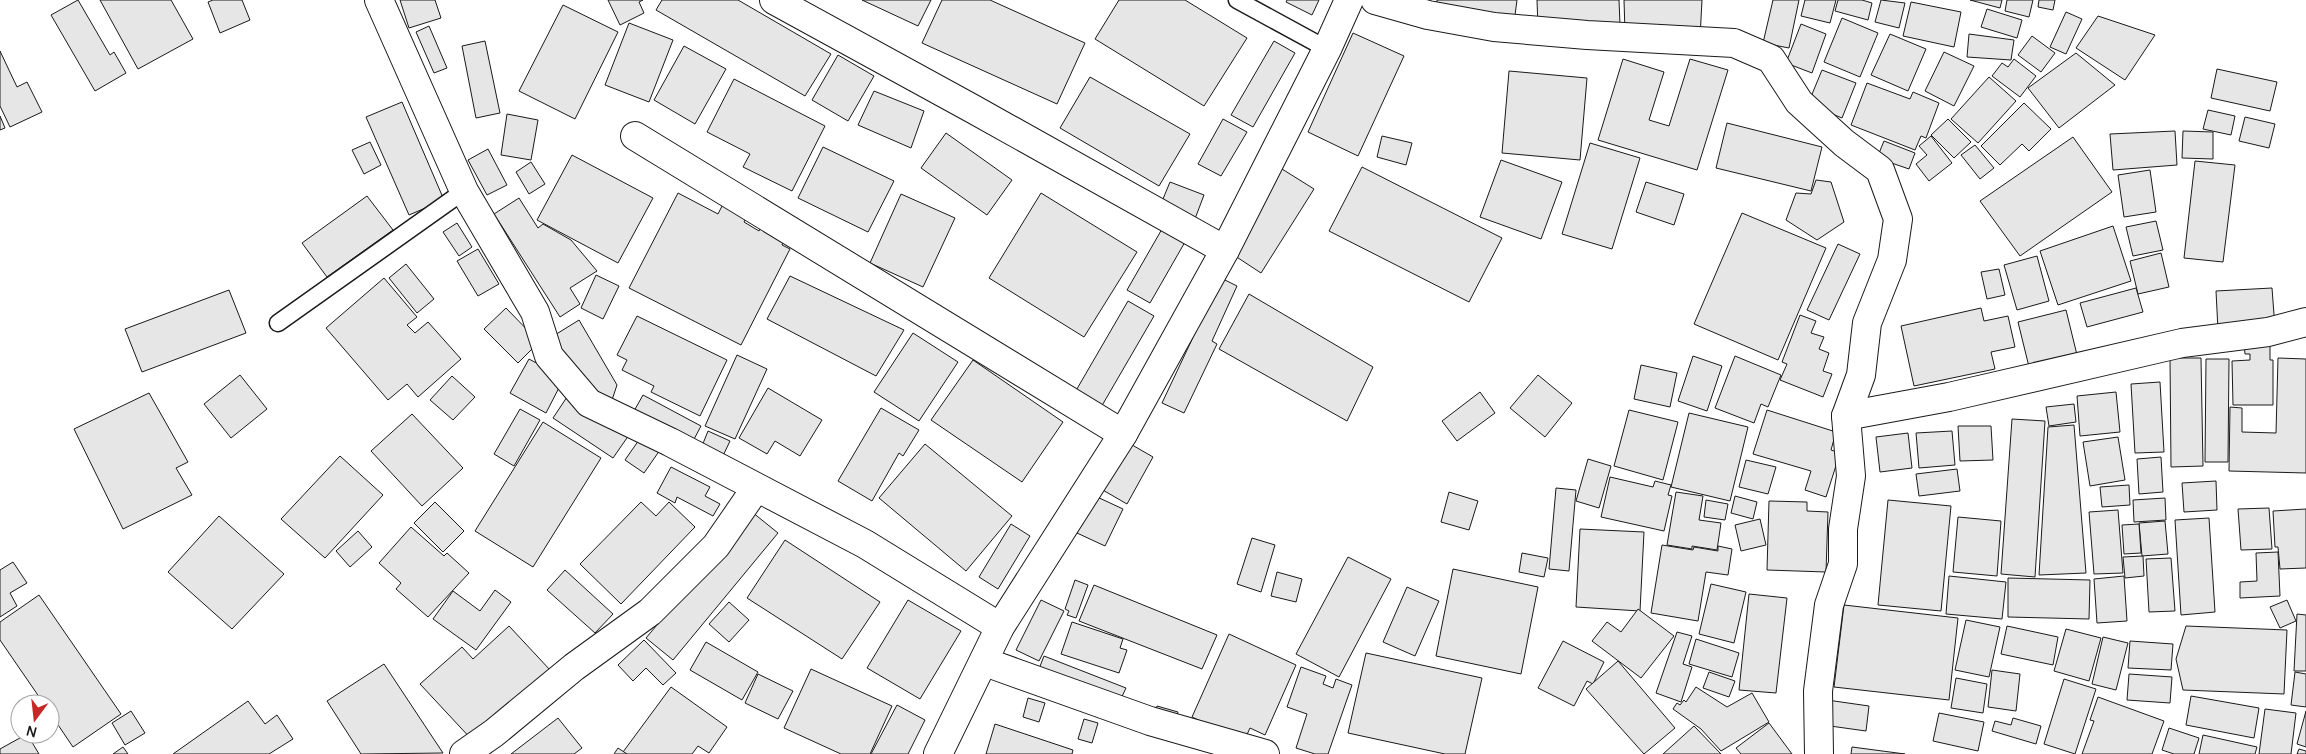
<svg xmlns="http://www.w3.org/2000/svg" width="2306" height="754" font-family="Manrope,sans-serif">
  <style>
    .building { fill: #e6e6e6; stroke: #1a1a1a }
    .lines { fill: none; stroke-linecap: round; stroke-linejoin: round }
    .service-casing { stroke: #1a1a1a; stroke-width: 19 }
    .minor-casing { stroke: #1a1a1a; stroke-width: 30 }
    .service { stroke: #fff; stroke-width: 16 }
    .minor { stroke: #fff; stroke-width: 28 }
  </style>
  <rect width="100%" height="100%" fill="#fff"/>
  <g class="building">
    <polygon points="78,0 110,55 114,52 126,73 95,91 51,15"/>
    <polygon points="100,0 171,0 193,39 138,69"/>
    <polygon points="213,0 242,0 250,20 220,33 208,2"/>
    <polygon points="400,0 435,0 441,18 409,28"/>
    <polygon points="608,0 643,0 639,2 644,13 620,25"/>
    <polygon points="662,0 738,0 831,54 805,96 656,10"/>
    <polygon points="862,0 931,0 918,26"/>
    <polygon points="942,0 990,0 1085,43 1057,104 922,43"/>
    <polygon points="1119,0 1185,0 1247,38 1204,106 1095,39"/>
    <polygon points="1287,0 1319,0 1312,15 1286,2"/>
    <polygon points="1437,0 1517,0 1514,23 1436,12"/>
    <polygon points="1537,0 1619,0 1620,25 1538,28"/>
    <polygon points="1624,0 1702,0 1700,38 1625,32"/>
    <polygon points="1773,0 1799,0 1789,48 1763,43"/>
    <polygon points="1805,0 1836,0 1830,23 1801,16"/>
    <polygon points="1838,0 1862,0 1872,3 1868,20 1835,11"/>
    <polygon points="1881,0 1905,3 1899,28 1875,22"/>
    <polygon points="1970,0 2002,0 2000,8"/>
    <polygon points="2007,0 2033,0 2029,17 2005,11"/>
    <polygon points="2039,0 2055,0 2053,10 2038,7"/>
    <polygon points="1911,2 1961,12 1954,47 1903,36"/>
    <polygon points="563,5 618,32 575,119 519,91"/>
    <polygon points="1987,9 2022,20 2017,38 1981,27"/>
    <polygon points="2066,12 2082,19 2066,54 2050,47"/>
    <polygon points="2098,16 2155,35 2125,80 2076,48"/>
    <polygon points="1842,18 1878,33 1860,77 1824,62"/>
    <polygon points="629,23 673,40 649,102 605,85"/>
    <polygon points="1801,24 1826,34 1812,73 1786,63"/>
    <polygon points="429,26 447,68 434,73 416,32"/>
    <polygon points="1353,33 1404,56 1358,156 1308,132"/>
    <polygon points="1890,34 1926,49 1908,91 1871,75"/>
    <polygon points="1969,34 2014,40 2011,60 1967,57"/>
    <polygon points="2032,36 2055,53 2041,72 2018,55"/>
    <polygon points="485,41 500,113 476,118 462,46"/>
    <polygon points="1274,41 1295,53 1253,127 1231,115"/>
    <polygon points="684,46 726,69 695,124 654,100"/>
    <polygon points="0,51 17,87 27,82 42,112 10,127 0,106"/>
    <polygon points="1944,52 1974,66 1954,106 1925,91"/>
    <polygon points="2076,53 2115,85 2059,128 2028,88"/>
    <polygon points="838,55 874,76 848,121 812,100"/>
    <polygon points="1623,59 1664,72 1649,120 1669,126 1690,59 1728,70 1697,170 1598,140"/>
    <polygon points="2014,59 2036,76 2020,97 1992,76 2002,63 2008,67"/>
    <polygon points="2217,69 2277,82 2270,111 2211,98"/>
    <polygon points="1822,70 1856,83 1842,118 1808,104"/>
    <polygon points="1509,71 1587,78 1580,160 1502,153"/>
    <polygon points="1090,77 1190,134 1159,186 1060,128"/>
    <polygon points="1989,77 2016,101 1978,143 1951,119"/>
    <polygon points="734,79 825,126 792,191 743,167 750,154 707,132"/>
    <polygon points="1867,83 1910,99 1913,92 1939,103 1926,138 1921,136 1915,150 1851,125"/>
    <polygon points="874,91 924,111 911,148 858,125"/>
    <polygon points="402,102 444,200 409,215 366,117"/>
    <polygon points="2024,103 2051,129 2029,151 2022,144 2000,165 1981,146"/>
    <polygon points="2208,110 2235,116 2231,135 2203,129"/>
    <polygon points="507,114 538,120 531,160 501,155"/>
    <polygon points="0,116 5,128 0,130"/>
    <polygon points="2245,117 2275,124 2269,148 2239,141"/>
    <polygon points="1223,119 1247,132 1221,176 1198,164"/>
    <polygon points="1948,119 1971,142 1954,158 1931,135"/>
    <polygon points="1727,123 1822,147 1811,191 1716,168"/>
    <polygon points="2175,131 2177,165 2113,170 2110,134"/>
    <polygon points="2183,131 2213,132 2213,159 2182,158"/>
    <polygon points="946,133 1012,180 987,215 921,168"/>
    <polygon points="1382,136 1412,143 1406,165 1377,157"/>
    <polygon points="1931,136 1952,163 1929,181 1916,164 1927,155 1919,146"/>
    <polygon points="2073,137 2112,192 2020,256 1980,201"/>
    <polygon points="1884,141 1915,153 1909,169 1877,158"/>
    <polygon points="370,142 381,165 364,174 352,150"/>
    <polygon points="1590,143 1640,158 1612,249 1562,234"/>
    <polygon points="1975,145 1994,168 1980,179 1961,155"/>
    <polygon points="823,147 894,181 868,232 798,198"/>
    <polygon points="488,149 507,185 487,195 468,160"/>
    <polygon points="572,155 653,198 618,263 537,220"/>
    <polygon points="1501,160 1562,182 1541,239 1480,217"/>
    <polygon points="2195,161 2235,165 2223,262 2184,258"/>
    <polygon points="531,162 545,184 529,194 516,172"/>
    <polygon points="1362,167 1502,238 1469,302 1329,231"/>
    <polygon points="1282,169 1314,189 1261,273 1229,252"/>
    <polygon points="2150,170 2156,212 2124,217 2118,175"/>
    <polygon points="1816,180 1831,182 1844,222 1817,240 1786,220 1796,193 1811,194"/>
    <polygon points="1170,182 1204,195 1193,224 1158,211"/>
    <polygon points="1646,182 1684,194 1674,225 1636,212"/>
    <polygon points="678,193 718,214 725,200 749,212 744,222 759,231 764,220 788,232 782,245 790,249 741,345 629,288"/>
    <polygon points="1041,193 1137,252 1084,337 989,278"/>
    <polygon points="901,194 955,218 923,287 870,263"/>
    <polygon points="367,196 393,230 327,277 302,243"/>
    <polygon points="519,198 538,228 543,224 571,240 597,271 570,288 580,304 560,317 494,214"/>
    <polygon points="1742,213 1826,248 1778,360 1694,324"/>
    <polygon points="2156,221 2163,250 2133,256 2126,227"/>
    <polygon points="457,223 472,247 459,256 443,232"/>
    <polygon points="2113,226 2131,281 2058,305 2040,251"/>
    <polygon points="1162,229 1185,242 1150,303 1127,290"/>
    <polygon points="1838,244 1860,254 1829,320 1807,310"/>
    <polygon points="478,249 499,284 478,296 457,261"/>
    <polygon points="2161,253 2169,287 2138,294 2130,261"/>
    <polygon points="2037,256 2049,301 2017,310 2004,265"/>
    <polygon points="406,264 434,299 417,313 389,278"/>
    <polygon points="1999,269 2005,295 1987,299 1981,272"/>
    <polygon points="596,275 619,286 603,319 581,308"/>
    <polygon points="790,276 904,330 876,376 767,319"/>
    <polygon points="384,278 417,317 407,325 415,333 428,322 461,359 418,397 407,384 388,400 326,328"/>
    <polygon points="1221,278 1237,286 1212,341 1217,344 1184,413 1162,403"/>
    <polygon points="2136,288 2143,312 2087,327 2080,303"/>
    <polygon points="2272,288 2275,328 2218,330 2216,291"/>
    <polygon points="229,290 246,333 142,372 125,329"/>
    <polygon points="1249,294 1373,367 1347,421 1219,349"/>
    <polygon points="1128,301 1154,316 1100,409 1074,394"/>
    <polygon points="506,308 539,342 518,363 484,329"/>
    <polygon points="1981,308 1984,321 2008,316 2015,347 1991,352 1995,369 1914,386 1901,326"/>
    <polygon points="2066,310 2079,363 2031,375 2018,322"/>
    <polygon points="1800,315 1816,321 1811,333 1824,337 1819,349 1829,353 1823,371 1832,374 1823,397 1780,380 1787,364 1782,362"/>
    <polygon points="637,316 727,360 700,416 651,392 654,386 622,370 627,360 617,355"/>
    <polygon points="579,320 617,385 612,400 583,392 550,338"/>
    <polygon points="913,333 958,362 919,421 874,392"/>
    <polygon points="2244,344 2270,344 2270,360 2273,360 2273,405 2233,405 2232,361 2250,360 2250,354 2245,354"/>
    <polygon points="737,355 767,369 735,439 705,426"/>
    <polygon points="1693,356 1722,366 1707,411 1678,401"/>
    <polygon points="1735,356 1781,375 1768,407 1761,404 1754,423 1715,408"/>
    <polygon points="2170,358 2201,358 2203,466 2171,467"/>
    <polygon points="2278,358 2306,359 2306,473 2229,471 2230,407 2242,408 2242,432 2276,433"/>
    <polygon points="529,359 564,378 546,413 510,393"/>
    <polygon points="2206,359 2229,359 2228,462 2205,462"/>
    <polygon points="973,360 1063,422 1022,482 931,420"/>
    <polygon points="1641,365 1677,373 1670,407 1634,399"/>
    <polygon points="240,375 267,409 231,438 204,404"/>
    <polygon points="1538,375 1572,403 1545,437 1510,408"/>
    <polygon points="452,376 475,397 453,420 430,400"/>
    <polygon points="2160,382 2164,452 2135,453 2131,384"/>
    <polygon points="768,388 822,420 800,456 775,441 767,454 739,438"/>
    <polygon points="1480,392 1495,413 1457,441 1442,421"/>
    <polygon points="2116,392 2120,432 2080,436 2077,396"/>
    <polygon points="149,393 188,462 176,468 192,495 123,529 74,429"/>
    <polygon points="569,394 629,435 613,458 553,418"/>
    <polygon points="643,395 701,426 692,443 634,411"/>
    <polygon points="2074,404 2076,422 2049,426 2046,407"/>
    <polygon points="881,408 919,430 903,456 899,453 872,501 838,481"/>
    <polygon points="520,409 540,420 514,466 494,454"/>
    <polygon points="1629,410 1678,422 1663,480 1614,466"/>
    <polygon points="1767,410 1836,432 1831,450 1840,453 1826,497 1805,490 1811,471 1753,454"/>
    <polygon points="1689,413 1748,427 1730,501 1671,487"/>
    <polygon points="412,414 463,468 422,506 371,451"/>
    <polygon points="2012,419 2045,421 2035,577 2001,574"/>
    <polygon points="543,422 601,458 533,567 475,531"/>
    <polygon points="2074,425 2086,573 2039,575 2048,427"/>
    <polygon points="1958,426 1991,426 1993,460 1960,461"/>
    <polygon points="708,431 730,441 721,460 700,451"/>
    <polygon points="1952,431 1955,465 1919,468 1916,433"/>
    <polygon points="1908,433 1912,468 1880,472 1876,437"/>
    <polygon points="641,437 660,450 644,473 625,460"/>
    <polygon points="2118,437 2125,480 2090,486 2083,442"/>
    <polygon points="1127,442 1153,457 1127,504 1101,489"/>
    <polygon points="925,444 1012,516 966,571 879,498"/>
    <polygon points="340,456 383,495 325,558 281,519"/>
    <polygon points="2161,457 2163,492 2139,494 2137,459"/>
    <polygon points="1588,459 1611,466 1599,508 1576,501"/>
    <polygon points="1746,460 1776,467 1768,494 1739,487"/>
    <polygon points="671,467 710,487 705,496 720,504 713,516 677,497 675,503 657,493"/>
    <polygon points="1957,469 1960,491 1919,496 1916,474"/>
    <polygon points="1610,477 1653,487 1655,481 1671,485 1668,495 1672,496 1664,531 1601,517"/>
    <polygon points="2216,481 2217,510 2184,512 2182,483"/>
    <polygon points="2129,485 2130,505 2102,507 2100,487"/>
    <polygon points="1556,488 1576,490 1569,571 1549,569"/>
    <polygon points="1449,492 1478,501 1469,530 1441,522"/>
    <polygon points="1676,492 1703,496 1699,520 1721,523 1717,550 1692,546 1692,549 1667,545"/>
    <polygon points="1095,496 1123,509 1105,546 1077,533"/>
    <polygon points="1735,496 1757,502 1753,519 1731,513"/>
    <polygon points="2165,498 2166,520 2134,522 2133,500"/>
    <polygon points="1706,500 1728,504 1725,520 1704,517"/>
    <polygon points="1888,500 1951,506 1941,611 1878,605"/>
    <polygon points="1769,501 1807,502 1807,511 1828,512 1826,572 1767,570"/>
    <polygon points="435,502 464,531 443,552 414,523"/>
    <polygon points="641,502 656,516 669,502 695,527 621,604 580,564"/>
    <polygon points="2269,508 2272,549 2241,550 2238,509"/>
    <polygon points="2306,509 2306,568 2280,569 2278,547 2275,547 2273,511"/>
    <polygon points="2118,510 2123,573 2094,574 2089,512"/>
    <polygon points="752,512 778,533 673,660 646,638"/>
    <polygon points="219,516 284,574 232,629 168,572"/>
    <polygon points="1958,517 2001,521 1997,576 1953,572"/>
    <polygon points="2209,518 2215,612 2181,615 2175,520"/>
    <polygon points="1760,519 1766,545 1741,551 1735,525"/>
    <polygon points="2165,521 2168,554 2142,556 2139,523"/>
    <polygon points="1011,524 1030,536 998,589 979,577"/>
    <polygon points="2139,524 2141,553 2124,554 2122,525"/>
    <polygon points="411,527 444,556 447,553 469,573 428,617 396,589 401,583 379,563"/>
    <polygon points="1580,529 1644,532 1640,611 1576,607"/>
    <polygon points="358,531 372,547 350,567 336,551"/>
    <polygon points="1252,538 1275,545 1261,592 1237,584"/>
    <polygon points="785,540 880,602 842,659 747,598"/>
    <polygon points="1662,545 1693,550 1694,547 1718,551 1718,546 1732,549 1728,575 1706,572 1698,621 1651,613"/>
    <polygon points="2278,552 2280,596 2240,598 2240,582 2257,581 2256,553"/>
    <polygon points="1522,553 1548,558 1544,577 1519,572"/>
    <polygon points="2143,556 2144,576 2125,578 2123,557"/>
    <polygon points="1348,557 1391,579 1339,677 1296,654"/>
    <polygon points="2171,558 2175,611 2149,612 2146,559"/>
    <polygon points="13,562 27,583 10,593 17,606 0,617 0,570"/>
    <polygon points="1453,569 1538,587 1521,674 1436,656"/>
    <polygon points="565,570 613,614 595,633 547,590"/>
    <polygon points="1277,572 1302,579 1296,602 1271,596"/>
    <polygon points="1949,576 2006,582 2002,619 1946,614"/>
    <polygon points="2124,576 2127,621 2097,623 2094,579"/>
    <polygon points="2008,578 2090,580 2089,619 2008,617"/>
    <polygon points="1075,580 1088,585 1076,618 1067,615 1069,611 1065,609"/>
    <polygon points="1711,584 1746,592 1734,643 1699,634"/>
    <polygon points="1094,585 1217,635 1202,669 1079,621"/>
    <polygon points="1407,587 1439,601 1415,656 1383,642"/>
    <polygon points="495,590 511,602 476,650 433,619 453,591 480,611"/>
    <polygon points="1749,594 1787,598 1776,693 1739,690"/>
    <polygon points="39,595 121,714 73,747 50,713 50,704 44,704 0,640 0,622"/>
    <polygon points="908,600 961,631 920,699 867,668"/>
    <polygon points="1041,600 1064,611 1039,661 1016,650"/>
    <polygon points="2287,600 2296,621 2280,628 2270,607"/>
    <polygon points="729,602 749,620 729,642 709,624"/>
    <polygon points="1844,605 1958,618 1949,700 1834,687"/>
    <polygon points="1638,609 1674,636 1641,678 1592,641 1607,622 1621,632"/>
    <polygon points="2297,614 2306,615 2306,671 2294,671"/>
    <polygon points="1966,620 2000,627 1989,677 1955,670"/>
    <polygon points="1072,622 1123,639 1120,648 1127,650 1119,673 1061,654"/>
    <polygon points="509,626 551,671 474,742 420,684 462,647 473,659"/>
    <polygon points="2007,626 2058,637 2053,665 2001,654"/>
    <polygon points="2186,626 2287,630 2284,694 2183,690 2176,659"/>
    <polygon points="2066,629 2101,638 2089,681 2054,671"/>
    <polygon points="1677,632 1692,636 1683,664 1692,667 1681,702 1656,693"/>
    <polygon points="1229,634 1296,665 1265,735 1250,728 1244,741 1192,717"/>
    <polygon points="2103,637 2128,643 2116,690 2092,684"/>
    <polygon points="1696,639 1739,653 1732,677 1689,664"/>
    <polygon points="644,640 676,673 663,685 646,668 633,681 618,665"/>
    <polygon points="1563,641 1604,662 1593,684 1587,681 1574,706 1538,688"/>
    <polygon points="2130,641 2173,644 2171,670 2128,668"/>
    <polygon points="706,642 758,672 742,700 690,670"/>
    <polygon points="1366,653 1482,678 1465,754 1445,754 1348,733"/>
    <polygon points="1044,656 1126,688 1118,705 1037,674"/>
    <polygon points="1618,661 1675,728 1644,754 1586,689"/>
    <polygon points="384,664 443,753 361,754 327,701"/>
    <polygon points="1301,667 1326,676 1323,684 1333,688 1336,679 1352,685 1328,754 1315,754 1296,748 1307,714 1287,707"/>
    <polygon points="811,669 892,706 870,754 841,754 784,728"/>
    <polygon points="1992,670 2020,674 2016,711 1988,707"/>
    <polygon points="1709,672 1735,681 1729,697 1703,688"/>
    <polygon points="2295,672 2306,674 2306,707 2291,705"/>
    <polygon points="758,674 793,691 778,719 745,703"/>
    <polygon points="2129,674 2172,677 2170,703 2127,700"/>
    <polygon points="1956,678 1987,684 1983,713 1951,708"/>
    <polygon points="2064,679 2096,689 2075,754 2044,744"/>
    <polygon points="671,687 727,727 709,753 698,746 692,754 626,754 623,752"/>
    <polygon points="1696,687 1727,707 1752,693 1769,722 1721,751 1701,729 1673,709 1677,703 1680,705 1684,700 1686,702"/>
    <polygon points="2191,696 2259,708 2254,738 2186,725"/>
    <polygon points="2098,697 2164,721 2152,754 2082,754 2094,721 2090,720"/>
    <polygon points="1028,698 1045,703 1039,722 1023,717"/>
    <polygon points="1827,700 1869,706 1866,731 1823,725"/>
    <polygon points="248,701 265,724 277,715 293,739 269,754 173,754"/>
    <polygon points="897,705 925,720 908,754 871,754"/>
    <polygon points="1157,706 1178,712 1175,723 1154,717"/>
    <polygon points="2265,709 2296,713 2291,754 2259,754"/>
    <polygon points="131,711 145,733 125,745 112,723"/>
    <polygon points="2306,711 2306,747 2297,744"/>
    <polygon points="1939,713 1984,722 1978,751 1933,741"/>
    <polygon points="558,718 582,748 574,754 511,754"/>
    <polygon points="2013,718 2041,726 2036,744 1992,731 1995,721 2011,725"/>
    <polygon points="1084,719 1098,723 1092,743 1078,739"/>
    <polygon points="1769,723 1792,754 1741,754 1736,748"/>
    <polygon points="995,724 1073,750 1072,754 986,754"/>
    <polygon points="1694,726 1721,754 1663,754"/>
    <polygon points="2169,728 2199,738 2194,754 2174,754 2162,750"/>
    <polygon points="27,734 39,754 0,754 0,749"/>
    <polygon points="2203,735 2257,747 2255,754 2199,754"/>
    <polygon points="123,747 128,754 113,754"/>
    <polygon points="1852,747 1905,754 1851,754"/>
    <polygon points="618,748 627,754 614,754"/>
    <polygon points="2299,749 2306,751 2306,754 2297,754"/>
  </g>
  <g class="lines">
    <defs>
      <g id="service">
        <polyline points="1237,0 1327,49"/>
        <polyline points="278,323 464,191"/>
      </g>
      <g id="minor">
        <polyline points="379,0 464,191 535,312 549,356 589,403 670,442 865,544 1000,627"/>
        <polyline points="774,0 973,109 1225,250"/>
        <polyline points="1375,0 1428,15 1494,27 1587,35 1734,43 1771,59 1799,102 1844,143 1880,170 1898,219 1892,260 1867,323 1861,375 1846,416 1851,476 1843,529 1843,564 1829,605 1818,691 1819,754"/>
        <polyline points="635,136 1123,434"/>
        <polyline points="1846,416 1949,397 2182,343 2268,332 2306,322"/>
        <polyline points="985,662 1150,721 1265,754"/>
        <polyline points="464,754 494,733 574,667 650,612 716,546 756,488"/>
        <polyline points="938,754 1000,627 1123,434 1225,250 1327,49 1349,0"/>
      </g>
    </defs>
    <use href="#service" class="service-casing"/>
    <use href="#minor" class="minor-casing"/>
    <use href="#service" class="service"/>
    <use href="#minor" class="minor"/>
  </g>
  <g transform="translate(35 719) rotate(195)"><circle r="24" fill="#ffffff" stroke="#a3a3a3"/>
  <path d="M0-4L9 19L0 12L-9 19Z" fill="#c62828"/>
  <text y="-8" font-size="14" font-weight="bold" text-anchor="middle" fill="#1a1a1a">N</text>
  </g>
</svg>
